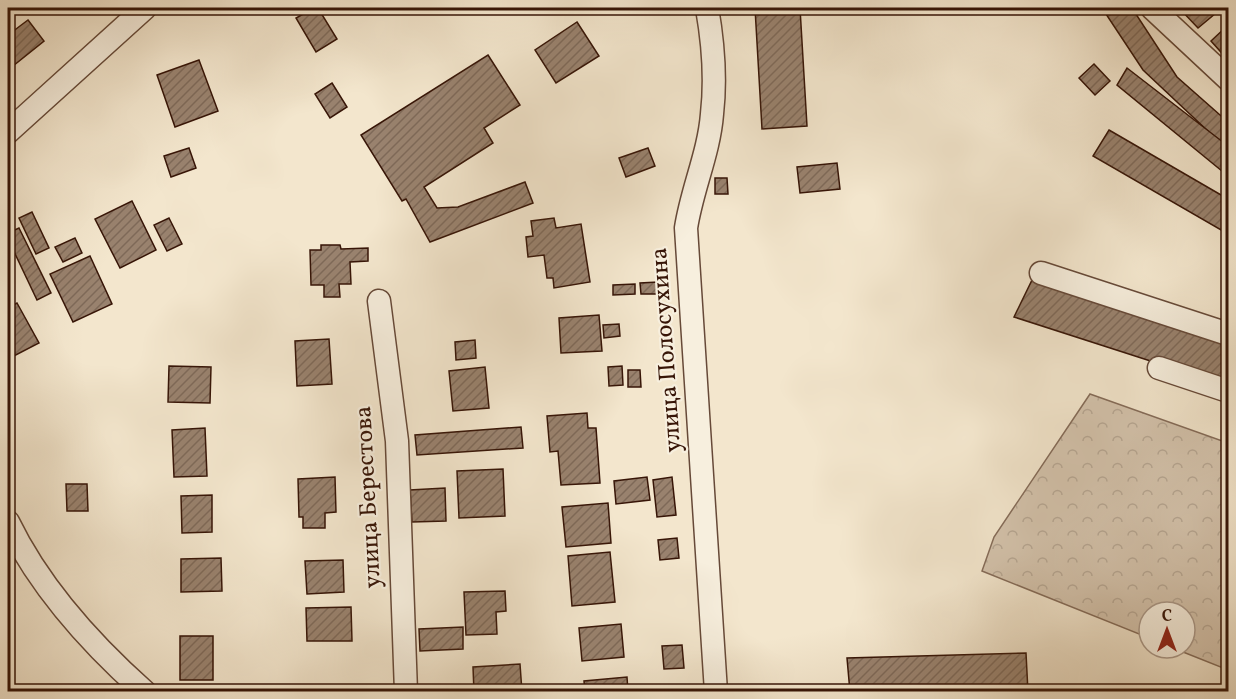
<svg xmlns="http://www.w3.org/2000/svg" width="1236" height="699" font-family="Vollkorn,serif">
  <style>
    .forest { fill: url(#forest-crowns); stroke: #856c59; stroke-width: 1.5 }
    .building { fill: url(#building-hatch); stroke: #371507; stroke-width: 1.5 }
    .lines { fill: none; stroke-linecap: round; stroke-linejoin: round }
    .minor-casing { stroke: #664938; stroke-width: 25 }
    .minor { stroke: #f7efde; stroke-width: 22 }
    .labels { text-anchor: middle; dominant-baseline: central; stroke-width: 4.5; stroke-linejoin: round; paint-order: stroke }
    .street-label { font-size: 24px; fill: #371507; stroke: #f7efde }
  </style>
  <defs>
    <pattern id="forest-crowns" width="20" height="18" patternUnits="userSpaceOnUse" patternTransform="scale(1.5)"><rect width="20" height="18" fill="#d3c2ab"/><path d="M2 6a3 3 0 1 1 6 0M12 15a3 3 0 1 1 6 0" fill="none" stroke="#b6a692"/></pattern>
    <pattern id="building-hatch" width="6" height="6" patternUnits="userSpaceOnUse" patternTransform="scale(1.5)"><rect width="6" height="6" fill="#99826e"/><path d="M-1 1l2-2M0 6l6-6M5 7l2-2" fill="none" stroke="#7e6958"/></pattern>
  </defs>
  <rect width="100%" height="100%" fill="#f3e6cd"/>
  <filter id="stains"><feTurbulence type="fractalNoise" baseFrequency=".00333" numOctaves="4"/><feColorMatrix values="0 0 0 0 .2 0 0 0 0 .09 0 0 0 0 .02 0 0 0 .5 -.17"/></filter>
  <radialGradient id="worn" r=".72"><stop offset=".6" stop-color="#630" stop-opacity="0"/><stop offset="1" stop-color="#630" stop-opacity=".3"/></radialGradient>
  <polygon class="forest" points="1090,394 1228,443 1228,670 1173,648 1185,648 1185,612 1149,612 1149,638 982,571 994,537"/>
  <g class="building">
    <polygon points="314,8 318,8 337,39 316,52 296,18"/>
    <polygon points="755,8 800,8 807,126 762,129"/>
    <polygon points="1102,8 1132,8 1177,77 1228,122 1228,147 1210,133 1143,70"/>
    <polygon points="1179,8 1210,8 1216,13 1198,28"/>
    <polygon points="28,20 44,41 8,70 8,35"/>
    <polygon points="577,22 599,56 556,83 535,50"/>
    <polygon points="1227,26 1228,27 1228,60 1211,41"/>
    <polygon points="488,55 520,105 484,128 493,143 424,187 437,208 458,207 525,182 533,203 430,242 406,199 402,201 361,135"/>
    <polygon points="199,60 218,111 175,127 157,75"/>
    <polygon points="1094,64 1110,81 1095,95 1079,78"/>
    <polygon points="1127,68 1228,146 1228,176 1117,85"/>
    <polygon points="332,83 347,107 330,118 315,94"/>
    <polygon points="1109,130 1228,199 1228,234 1093,156"/>
    <polygon points="189,148 196,168 171,177 164,156"/>
    <polygon points="648,148 655,166 626,177 619,158"/>
    <polygon points="837,163 840,189 800,193 797,167"/>
    <polygon points="715,178 727,178 728,194 715,194"/>
    <polygon points="132,201 156,250 120,268 95,219"/>
    <polygon points="32,212 49,248 36,254 19,218"/>
    <polygon points="169,218 182,244 167,251 154,225"/>
    <polygon points="554,218 556,228 581,224 590,282 554,288 553,278 547,278 544,255 528,257 526,237 533,236 531,221"/>
    <polygon points="19,228 51,293 37,300 8,239 8,233"/>
    <polygon points="75,238 82,253 63,262 55,247"/>
    <polygon points="321,245 340,245 341,249 368,248 368,261 350,262 351,284 339,284 340,297 324,297 324,285 311,285 310,250 321,250"/>
    <polygon points="90,256 112,304 73,322 50,274"/>
    <polygon points="1034,276 1228,341 1228,386 1014,317"/>
    <polygon points="658,282 659,294 641,294 640,283"/>
    <polygon points="635,284 635,294 613,295 613,285"/>
    <polygon points="17,303 39,343 8,359 8,308"/>
    <polygon points="599,315 602,351 561,353 559,318"/>
    <polygon points="619,324 620,336 604,338 603,325"/>
    <polygon points="329,339 332,384 297,386 295,341"/>
    <polygon points="475,340 476,358 456,360 455,342"/>
    <polygon points="169,366 211,367 210,403 168,402"/>
    <polygon points="622,366 623,385 609,386 608,367"/>
    <polygon points="485,367 489,408 453,411 449,371"/>
    <polygon points="628,370 640,370 641,387 628,387"/>
    <polygon points="587,413 588,428 596,428 600,483 561,485 558,451 550,452 547,416"/>
    <polygon points="521,427 523,448 417,455 415,435"/>
    <polygon points="205,428 207,476 174,477 172,430"/>
    <polygon points="503,469 505,516 459,518 457,471"/>
    <polygon points="335,477 336,512 325,513 325,528 303,528 303,517 299,517 298,479"/>
    <polygon points="647,477 650,500 616,504 614,481"/>
    <polygon points="672,477 676,515 657,517 653,480"/>
    <polygon points="66,484 87,484 88,511 67,511"/>
    <polygon points="445,488 446,521 412,522 410,490"/>
    <polygon points="212,495 212,532 182,533 181,496"/>
    <polygon points="608,503 611,543 566,547 562,507"/>
    <polygon points="677,538 679,558 660,560 658,540"/>
    <polygon points="610,552 615,602 572,606 568,556"/>
    <polygon points="221,558 222,591 181,592 181,559"/>
    <polygon points="343,560 344,592 307,594 305,561"/>
    <polygon points="505,591 506,611 496,612 497,634 466,635 464,592"/>
    <polygon points="351,607 352,641 307,641 306,608"/>
    <polygon points="621,624 624,657 582,661 579,628"/>
    <polygon points="463,627 463,649 420,651 419,629"/>
    <rect x="180" y="636" width="33" height="44"/>
    <polygon points="682,645 684,668 664,669 662,646"/>
    <polygon points="1026,653 1028,692 850,692 847,658"/>
    <polygon points="520,664 522,692 474,692 473,667"/>
    <polygon points="627,677 628,692 585,692 584,681"/>
  </g>
  <g class="lines">
    <defs>
      <g id="minor">
        <path d="M 707,8 C 713,42 716,79 712,114 C 709,153 692,189 686,228 L 716,692"/>
        <polyline points="1152,8 1228,79"/>
        <polyline points="8,132 145,8"/>
        <polyline points="1041,273 1228,334"/>
        <polyline points="379,301 397,441 406,692"/>
        <polyline points="1159,368 1228,391"/>
        <path d="M 8,522 C 39,586 92,645 145,692"/>
      </g>
    </defs>
    <use href="#minor" class="minor-casing"/>
    <use href="#minor" class="minor"/>
  </g>
  <g class="labels">
    <g class="street-label">
      <text transform="translate(667 350) rotate(-94)">улица Полосухина</text>
      <text transform="translate(369 497) rotate(-93)">улица Берестова</text>
    </g>
  </g>
  <rect width="1236" height="699" fill="none" stroke="#f3e6cd" stroke-width="30"/>
  <rect x="9" y="9" width="1218" height="681" fill="none" stroke="#371507" stroke-width="3"/>
  <rect x="15" y="15" width="1206" height="669" fill="none" stroke="#371507" stroke-width="1.5"/>
  <g transform="translate(1167 630)"><circle r="28" fill="#f7efde" stroke="#aa9888" stroke-width="1.5"/>
  <path d="M0-4.5L10 22L0 15L-10 22Z" fill="#8f2418"/>
  <text y="-9" font-size="16" font-weight="bold" text-anchor="middle" fill="#371507">С</text>
  </g>
  <rect width="100%" height="100%" filter="url(#stains)"/>
  <rect width="100%" height="100%" fill="url(#worn)"/>
</svg>
